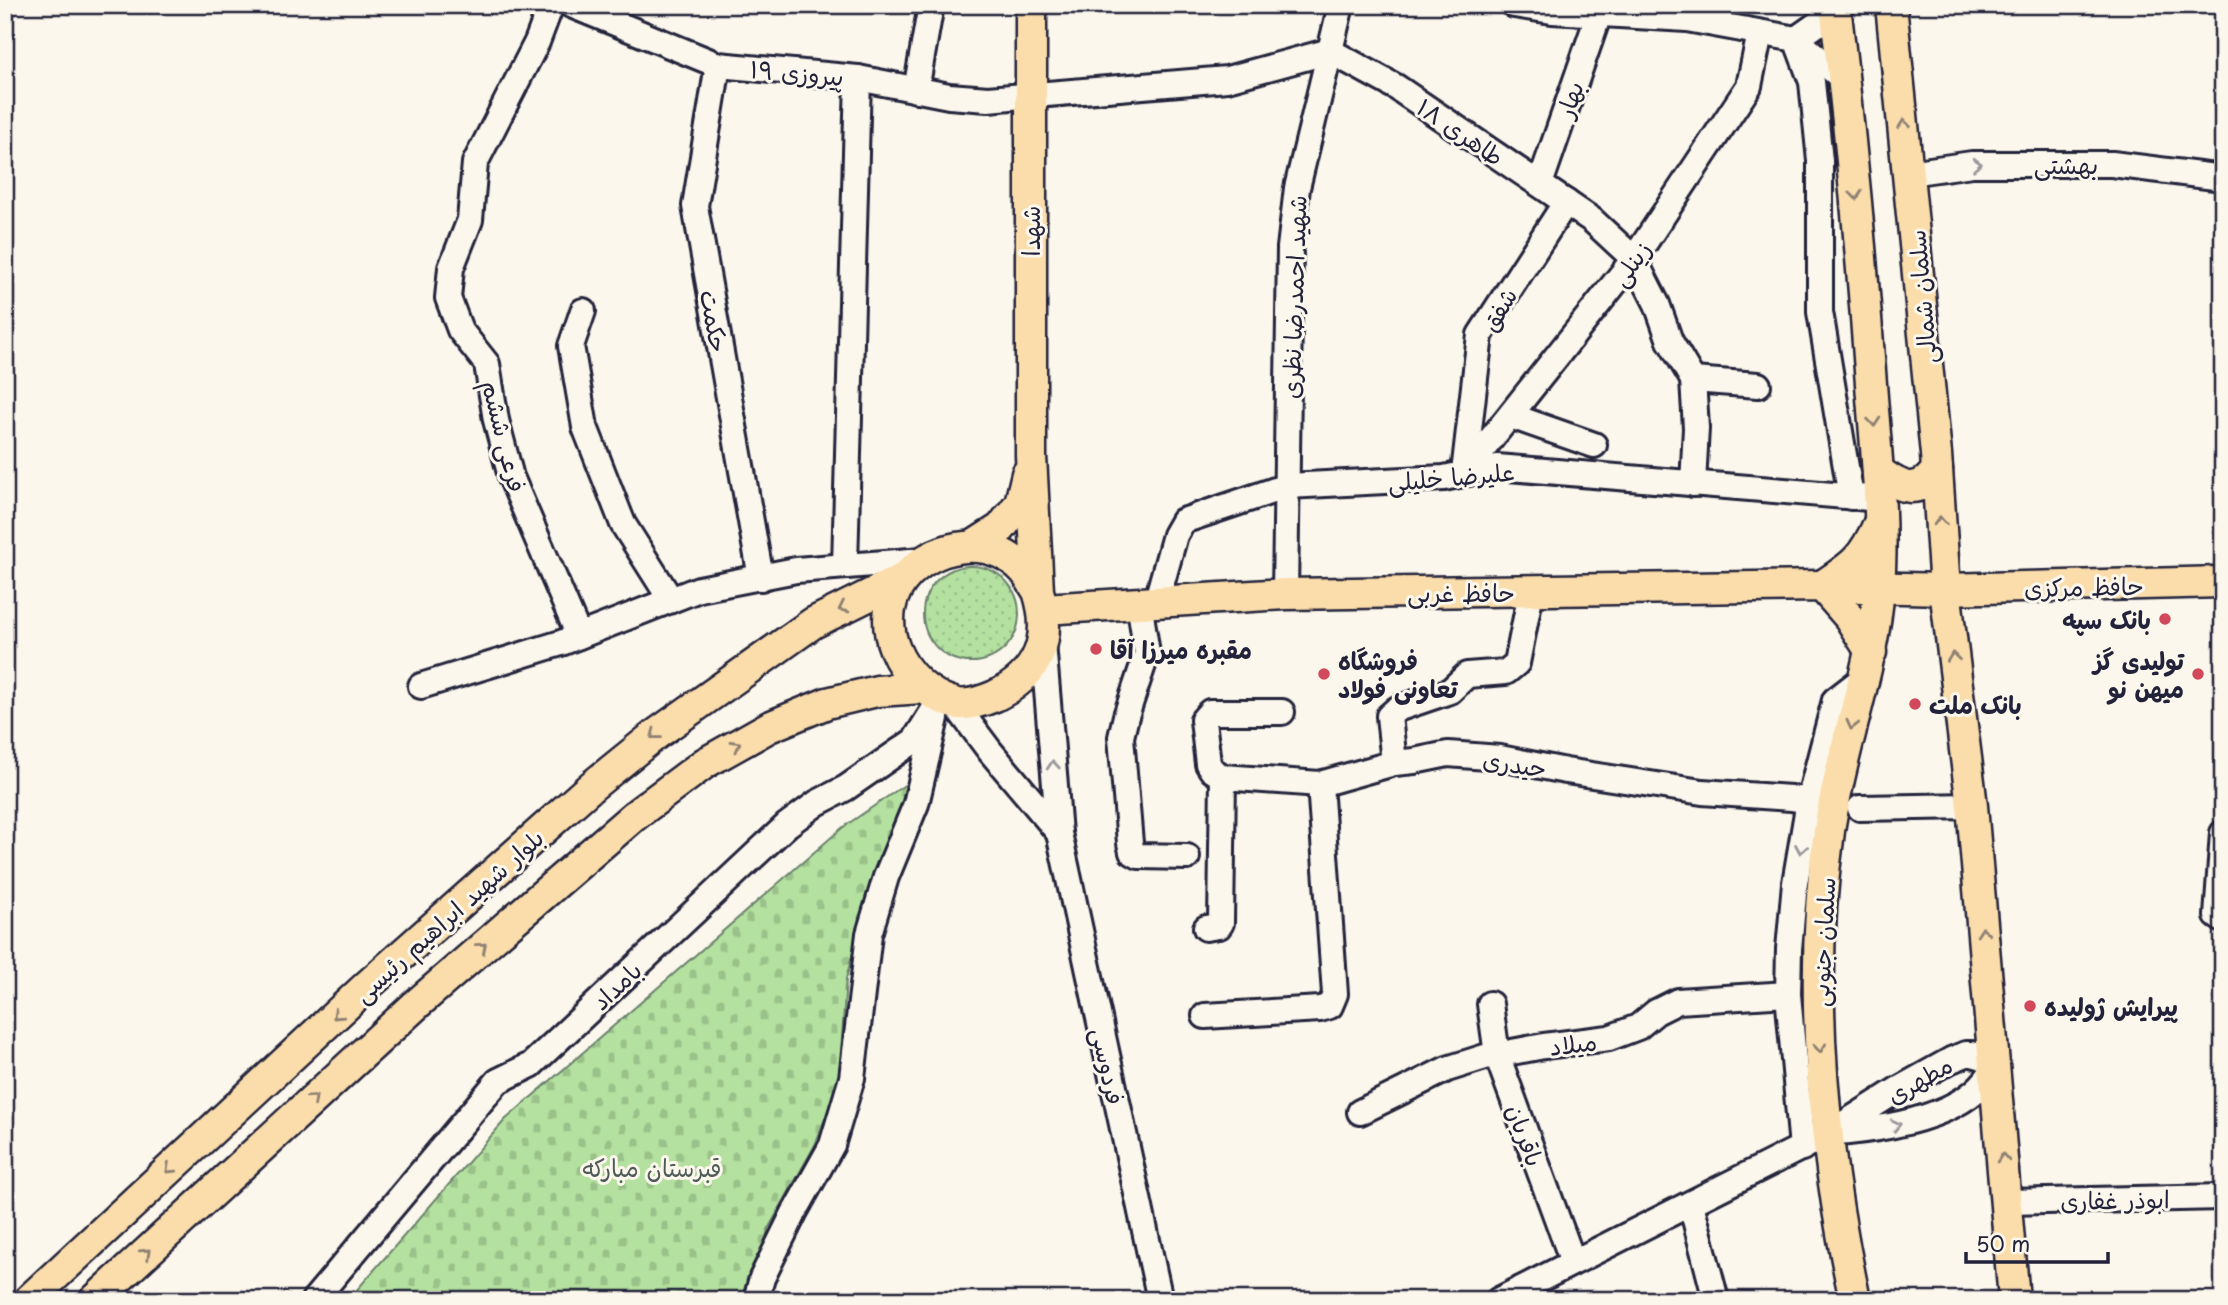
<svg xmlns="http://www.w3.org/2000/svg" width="2228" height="1305" font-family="'Playpen Sans','Playpen Sans Arabic',sans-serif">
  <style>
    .grass { fill: url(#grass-dots); stroke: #6b826d; stroke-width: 2 }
    .cemetery { fill: url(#cemetery-stones); stroke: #6b826d; stroke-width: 2 }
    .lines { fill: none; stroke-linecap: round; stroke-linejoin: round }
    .minor-casing { stroke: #22223b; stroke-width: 30 }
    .major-casing { stroke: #22223b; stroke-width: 35 }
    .minor { stroke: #fbf7ec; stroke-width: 24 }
    .major { stroke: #fbddab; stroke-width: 30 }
    .oneway { stroke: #8e8073 }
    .oneway2 { stroke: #99979c }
    .poi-dot { fill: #d1495b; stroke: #fbf7ec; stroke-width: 2.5 }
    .labels { text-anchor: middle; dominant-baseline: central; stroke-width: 6; stroke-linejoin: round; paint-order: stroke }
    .street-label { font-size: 24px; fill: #22223b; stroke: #fbf7ec }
    .poi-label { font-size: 24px; font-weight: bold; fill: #22223b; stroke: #fbf7ec; text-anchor: start }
    .park-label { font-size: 24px; fill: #4e5b59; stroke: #fbf7ec }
  </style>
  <defs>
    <pattern id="grass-dots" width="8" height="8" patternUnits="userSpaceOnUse" patternTransform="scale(1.75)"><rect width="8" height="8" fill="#b4e19f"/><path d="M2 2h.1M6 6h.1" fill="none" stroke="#9ac18a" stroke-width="1.8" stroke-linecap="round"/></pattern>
    <pattern id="cemetery-stones" width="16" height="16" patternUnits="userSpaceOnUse" patternTransform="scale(1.75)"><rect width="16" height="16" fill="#b4e19f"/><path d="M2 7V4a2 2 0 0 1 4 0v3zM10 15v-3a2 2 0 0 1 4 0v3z" fill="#9ac18a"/></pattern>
  </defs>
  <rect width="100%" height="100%" fill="#fbf7ec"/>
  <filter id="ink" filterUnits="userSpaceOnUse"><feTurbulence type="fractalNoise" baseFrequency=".0143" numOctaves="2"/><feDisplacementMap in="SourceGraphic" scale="14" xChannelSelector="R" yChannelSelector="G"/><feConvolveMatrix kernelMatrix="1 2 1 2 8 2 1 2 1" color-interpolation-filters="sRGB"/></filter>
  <g filter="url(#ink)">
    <circle class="grass" cx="971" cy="614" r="48"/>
    <polygon class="cemetery" points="906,784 897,821 873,875 846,979 839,1081 815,1145 768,1229 751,1300 348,1300 505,1120 842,828"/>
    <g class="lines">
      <defs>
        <g id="minor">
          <polyline points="551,5 537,42 475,163 470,220 451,268 448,298 460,330 487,364 496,420 511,477 579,636"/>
          <polyline points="571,5 718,65 858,78 949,96 988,99 1227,79 1330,51 1396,87 1592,220 1634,259 1657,304 1670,341 1693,380 1696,428 1693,484"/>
          <polyline points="1514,5 1552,11 1687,19 1796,39 1812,82 1820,161 1820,312 1851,497"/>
          <polyline points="1836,11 1796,39 1844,80"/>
          <polyline points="718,65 695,206 761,578"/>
          <polyline points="916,90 931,5"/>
          <polyline points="1909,173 1972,164 2112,164 2223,178"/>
          <polyline points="1540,184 1599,14"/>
          <polyline points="583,311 571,346 585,427 623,524 671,600"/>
          <polyline points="1693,380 1758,385"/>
          <polyline points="1511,416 1594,445"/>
          <polyline points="1464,473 1634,259 1749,86 1760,33"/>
          <polyline points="1464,473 1480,335 1566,202"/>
          <polyline points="845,566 858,78"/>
          <polyline points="1285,594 1290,248 1297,188 1341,5"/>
          <polyline points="1157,600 1175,535 1183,521 1287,486 1444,478 1497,467 1881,499"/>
          <polyline points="1139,602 1147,653 1126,716 1121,737 1130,843 1132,852 1139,856 1187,857"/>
          <polyline points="1043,643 1059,833 1160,1300"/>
          <polyline points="421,686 561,643 699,589 796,570 923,560"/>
          <polyline points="954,703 990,751 1059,833"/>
          <polyline points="1282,712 1210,712 1203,720 1208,764 1212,770 1223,777 1320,784 1394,763 1414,761 1448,754 1500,758 1566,771 1702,792 1791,798 1809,801"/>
          <polyline points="1394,763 1389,716 1397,709 1450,691 1467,675 1506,672 1517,663 1531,592"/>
          <polyline points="1860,808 1972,806"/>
          <polyline points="2223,833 2217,916 2223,920"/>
          <polyline points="1206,928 1219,926 1221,923 1223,777"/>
          <polyline points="1490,1004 1497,1055 1573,1262"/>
          <polyline points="1205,1016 1320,1009 1330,1006 1335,994 1320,784"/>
          <polyline points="1360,1112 1447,1069 1485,1057 1544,1046 1609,1038 1638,1027 1656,1012 1678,1001 1788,994"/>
          <polyline points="1802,1148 1788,994 1789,949 1795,883 1809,801 1835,700 1865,677"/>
          <polyline points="2006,1202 2223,1197"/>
          <polyline points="1691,1204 1716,1300"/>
          <polyline points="314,1300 498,1081 531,1065 787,825 817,803 846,788 915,740 942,697"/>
          <polyline points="756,1300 762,1278 794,1213 832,1145 852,1078 869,934 886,877 916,804 936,718"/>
          <path d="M 1499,1300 L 1828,1134 L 1899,1089 L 1951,1060 L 1966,1054 L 1972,1054 L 1983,1057 L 1995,1065 C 1972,1118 1880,1130 1828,1134"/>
        </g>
        <g id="major">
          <path d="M 1031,5 L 1031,456 L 1038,591 C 1053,638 1040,674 995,696 C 983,701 966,707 954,703 C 900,688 865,617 909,573 C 940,543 990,535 1023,569 C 1029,575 1033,584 1038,591"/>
          <path d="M 1835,5 C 1850,131 1862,257 1871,384 C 1876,452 1884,519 1879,587 C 1873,670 1841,748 1829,831 C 1807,987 1822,1146 1855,1300"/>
          <polyline points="1891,5 1936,454 1945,589 1972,806 2014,1300"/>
          <path d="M 1878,471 C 1901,488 1919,497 1937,469"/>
          <polyline points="973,546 1001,528 1020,503 1027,474"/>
          <polyline points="1044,609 1285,594 1822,586 1945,589 2223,582"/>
          <path d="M 1871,652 L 1849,617 L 1822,586 C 1854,565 1863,559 1879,523"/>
          <polyline points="29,1300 367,986 592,786 655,735 813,623 904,578"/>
          <polyline points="95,1300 418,1003 634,816 705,763 769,727 827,703 877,691 923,688"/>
        </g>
      </defs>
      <use href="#minor" class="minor-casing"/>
      <use href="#major" class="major-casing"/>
      <use href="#minor" class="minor"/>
      <use href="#major" class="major"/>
    </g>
    <defs><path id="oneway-chevron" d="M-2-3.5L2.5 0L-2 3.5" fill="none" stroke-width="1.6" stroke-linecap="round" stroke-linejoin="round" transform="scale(1.75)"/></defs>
    <g class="oneway">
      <use href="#oneway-chevron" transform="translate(1904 124) rotate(-96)"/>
      <use href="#oneway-chevron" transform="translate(1856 195) rotate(84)"/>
      <use href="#oneway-chevron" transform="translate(1874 422) rotate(85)"/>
      <use href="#oneway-chevron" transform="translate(1940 521) rotate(-93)"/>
      <use href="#oneway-chevron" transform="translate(843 608) rotate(154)"/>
      <use href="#oneway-chevron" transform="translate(1953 657) rotate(-97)"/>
      <use href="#oneway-chevron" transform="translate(1852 725) rotate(104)"/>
      <use href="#oneway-chevron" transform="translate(655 735) rotate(142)"/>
      <use href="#oneway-chevron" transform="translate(736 745) rotate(-29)"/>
      <use href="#oneway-chevron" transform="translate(1983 932) rotate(-95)"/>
      <use href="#oneway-chevron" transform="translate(482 947) rotate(-41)"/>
      <use href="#oneway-chevron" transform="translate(337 1015) rotate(137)"/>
      <use href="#oneway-chevron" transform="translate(1820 1048) rotate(84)"/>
      <use href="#oneway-chevron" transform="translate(313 1099) rotate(-43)"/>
      <use href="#oneway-chevron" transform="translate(2003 1158) rotate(-95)"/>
      <use href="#oneway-chevron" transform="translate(170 1169) rotate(137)"/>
      <use href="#oneway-chevron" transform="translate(146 1253) rotate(-43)"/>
    </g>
    <g class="oneway2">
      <use href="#oneway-chevron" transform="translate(1977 164) rotate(-2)"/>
      <use href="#oneway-chevron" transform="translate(1053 765) rotate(-95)"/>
      <use href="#oneway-chevron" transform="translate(1801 849) rotate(100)"/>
      <use href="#oneway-chevron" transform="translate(1896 1125) rotate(-13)"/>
    </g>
  </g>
  <g class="poi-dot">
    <circle cx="2165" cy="619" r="7"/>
    <circle cx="1096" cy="649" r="7"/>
    <circle cx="1324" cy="674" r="7"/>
    <circle cx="2198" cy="674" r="7"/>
    <circle cx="1915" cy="704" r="7"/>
    <circle cx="2030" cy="1006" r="7"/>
  </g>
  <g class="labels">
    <g class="street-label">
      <text transform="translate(797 72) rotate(5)">پیروزی ۱۹</text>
      <text transform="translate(1569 99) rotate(-71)">بهار</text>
      <text transform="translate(1461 131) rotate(34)">طاهری ۱۸</text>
      <text x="2066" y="164">بهشتی</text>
      <text transform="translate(1030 231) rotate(-90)">شهدا</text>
      <text transform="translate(1630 263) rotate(-54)">زینلی</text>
      <text transform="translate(1293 297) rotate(-88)">شهید احمدرضا نظری</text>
      <text transform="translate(1921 297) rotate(-95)">سلمان شمالی</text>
      <text transform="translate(1498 309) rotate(-59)">شفق</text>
      <text transform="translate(715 321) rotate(80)">حکمت</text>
      <text transform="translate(505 436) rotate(76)">فرعی ششم</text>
      <text transform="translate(1451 476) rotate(-5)">علیرضا خلیلی</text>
      <text transform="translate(2084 586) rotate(-1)">حافظ مرکزی</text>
      <text x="1461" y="592">حافظ غربی</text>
      <text transform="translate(1515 763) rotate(9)">حیدری</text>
      <text transform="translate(448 915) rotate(-42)">بلوار شهید ابراهیم رئیسی</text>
      <text transform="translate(1822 942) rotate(-87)">سلمان جنوبی</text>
      <text transform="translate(616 985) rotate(-43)">بامداد</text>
      <text transform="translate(1573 1043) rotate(-7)">میلاد</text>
      <text transform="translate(1109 1066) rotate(78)">فردوسی</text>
      <text transform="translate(1919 1079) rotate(-30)">مطهری</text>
      <text transform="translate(1526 1135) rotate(70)">باقریان</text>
      <text transform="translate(2115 1199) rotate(-1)">ابوذر غفاری</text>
    </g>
    <g class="poi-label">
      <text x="2151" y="619" text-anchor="end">بانک سپه</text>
      <text x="1110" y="649">مقبره میرزا آقا</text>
      <text x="1338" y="660">فروشگاه<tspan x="1338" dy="28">تعاونی فولاد</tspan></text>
      <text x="2184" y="660" text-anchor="end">تولیدی گز<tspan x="2184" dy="28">میهن نو</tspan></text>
      <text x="1929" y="704">بانک ملت</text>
      <text x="2044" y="1006">پیرایش ژولیده</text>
    </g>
    <g class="park-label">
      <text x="652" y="1167">قبرستان مبارکه</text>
    </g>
  </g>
  <rect width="2228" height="1305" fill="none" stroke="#fbf7ec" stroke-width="28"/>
  <rect x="14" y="14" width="2200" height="1277" fill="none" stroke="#22223b" stroke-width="2.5" filter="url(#ink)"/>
  <path d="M1966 1252v10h142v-10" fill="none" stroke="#22223b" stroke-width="3.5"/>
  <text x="1976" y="1252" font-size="21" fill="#22223b" stroke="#fbf7ec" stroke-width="5" paint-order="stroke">50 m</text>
</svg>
